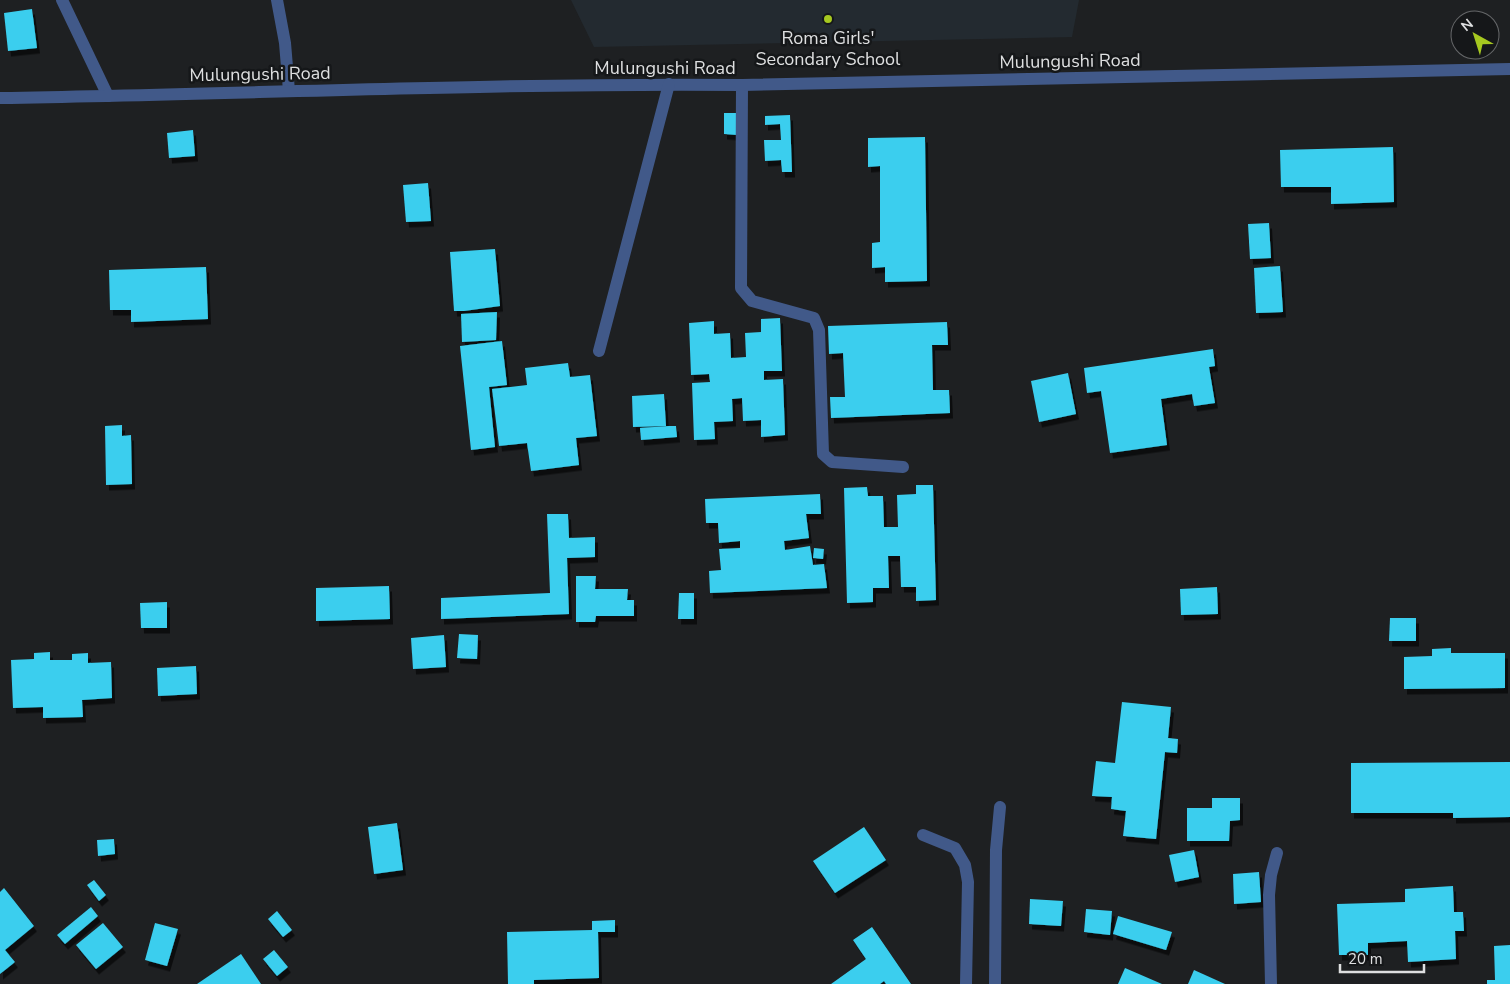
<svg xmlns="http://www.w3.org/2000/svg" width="1510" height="984" font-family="'Nunito Sans',sans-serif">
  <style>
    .built { fill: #232a30 }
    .building { fill: #3bceee; filter: url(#shadow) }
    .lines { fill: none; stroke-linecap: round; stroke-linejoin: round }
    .minor { stroke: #415989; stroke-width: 12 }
    .poi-dot { fill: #a6c820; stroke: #151719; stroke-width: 2 }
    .labels { text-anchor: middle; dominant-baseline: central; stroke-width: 5; stroke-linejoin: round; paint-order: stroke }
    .poi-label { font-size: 18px; fill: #dedfe0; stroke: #151719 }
    .street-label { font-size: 18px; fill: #dedfe0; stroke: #151719 }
  </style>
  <defs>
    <filter id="shadow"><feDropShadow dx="3" dy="5.5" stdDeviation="0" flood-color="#0009"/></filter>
  </defs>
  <rect width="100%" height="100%" fill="#1e2022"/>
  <polygon class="built" points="571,0 1079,0 1072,37 594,47"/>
  <g class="building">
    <polygon points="32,9 37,48 8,51 4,13"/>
    <polygon points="724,113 737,113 737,135 724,134"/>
    <polygon points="790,115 792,172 782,172 781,160 765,161 764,140 781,140 780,124 765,125 765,116"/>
    <polygon points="193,130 195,156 169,158 167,133"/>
    <polygon points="925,137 927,281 885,282 885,267 872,268 872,243 880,242 880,166 868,167 868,138"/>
    <polygon points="1393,147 1394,202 1331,204 1331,187 1281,187 1280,150"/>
    <polygon points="428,183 431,221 406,222 403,185"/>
    <polygon points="1269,223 1271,258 1250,259 1248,224"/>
    <polygon points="495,249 500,306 464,311 454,311 450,252"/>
    <polygon points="1280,266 1283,312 1256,313 1254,268"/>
    <polygon points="206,267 208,319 131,322 131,310 110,310 109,270"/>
    <polygon points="497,312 496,340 462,342 461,314"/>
    <polygon points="780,318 782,371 764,371 764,380 783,379 785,435 761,437 761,420 743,421 742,398 732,399 733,421 714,422 715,439 694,440 692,383 710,382 709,374 691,375 689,323 714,321 714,334 730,333 731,358 746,357 745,333 761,332 761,319"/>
    <polygon points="947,322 948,345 932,345 933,390 949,390 950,413 831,418 830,397 845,397 843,353 829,354 828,326"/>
    <polygon points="502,341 507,385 489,387 495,447 471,450 460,346"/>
    <polygon points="1213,349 1215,366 1209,367 1215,403 1194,406 1192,394 1161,399 1167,445 1110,453 1101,391 1087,393 1084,368"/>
    <polygon points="568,363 570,377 590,375 597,436 576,438 579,465 531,471 527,443 499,446 492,389 527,385 525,368"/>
    <polygon points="1068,373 1076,414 1039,422 1031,381"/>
    <polygon points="664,394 666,426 633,427 632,396"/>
    <polygon points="122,425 122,436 131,435 132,484 106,485 105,426"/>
    <polygon points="669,426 676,426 677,437 641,440 640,428"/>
    <polygon points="916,485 933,485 936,600 916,601 916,587 901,587 900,556 888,556 889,588 873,588 873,602 847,603 844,488 867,487 868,496 883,496 884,527 898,527 897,495 916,494"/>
    <polygon points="820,494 821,514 806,514 809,538 784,541 785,550 810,546 813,565 824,564 827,588 710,593 709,571 721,570 719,549 740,548 740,541 719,543 718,523 706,523 705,499"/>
    <polygon points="547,514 568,514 569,538 595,537 595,557 567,558 569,614 441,619 441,598 550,593"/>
    <polygon points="814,548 824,549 823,559 813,558"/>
    <polygon points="576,576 596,576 595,589 628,589 627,600 634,600 634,616 596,616 595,622 576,622"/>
    <polygon points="389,586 390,619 316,621 316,588"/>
    <polygon points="1217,587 1218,614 1181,615 1180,589"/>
    <polygon points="679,593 694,593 694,619 678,619"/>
    <polygon points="167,602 167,628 141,628 140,603"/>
    <polygon points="1390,618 1416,618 1416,641 1389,641"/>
    <polygon points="459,634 478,635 477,659 457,658"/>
    <polygon points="444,635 446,667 413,669 411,638"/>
    <polygon points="1451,648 1451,653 1505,653 1505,688 1404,689 1404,657 1432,656 1432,649"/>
    <polygon points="50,652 50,660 72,660 72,654 88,653 88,663 111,662 112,698 82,700 83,717 43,718 43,707 13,708 11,660 34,659 34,653"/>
    <polygon points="196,666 197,694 158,696 157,668"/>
    <polygon points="1122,702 1171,707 1168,738 1178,739 1177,753 1165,752 1156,839 1123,836 1126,811 1111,809 1112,797 1092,796 1096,761 1115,763"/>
    <polygon points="1510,762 1510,817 1453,818 1453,813 1351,813 1351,763"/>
    <polygon points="1212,798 1240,798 1240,820 1230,821 1229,841 1187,841 1187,808 1212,808"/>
    <polygon points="397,823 403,870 374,874 368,827"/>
    <polygon points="864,827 886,860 835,893 813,861"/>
    <polygon points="114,839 115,854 98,856 97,840"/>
    <polygon points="1194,850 1199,877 1175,882 1169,855"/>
    <polygon points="1259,872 1261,902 1234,904 1233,874"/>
    <polygon points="94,880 106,895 99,901 87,885"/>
    <polygon points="1453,886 1454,912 1463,912 1464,931 1455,931 1456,959 1408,962 1407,941 1368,943 1368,955 1339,955 1337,904 1405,902 1405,889"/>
    <polygon points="4,888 34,926 5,950 15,962 0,974 0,892"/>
    <polygon points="1030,899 1063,901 1061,926 1029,924"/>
    <polygon points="91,907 98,916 65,944 57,935"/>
    <polygon points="1086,909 1112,911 1110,935 1084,932"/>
    <polygon points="277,911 292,930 283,937 268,919"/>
    <polygon points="1118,916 1172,932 1166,950 1113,934"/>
    <polygon points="615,920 615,932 598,932 599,978 534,980 534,984 508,984 507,932 592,930 592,921"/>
    <polygon points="103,923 123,947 96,969 76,945"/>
    <polygon points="155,923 178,929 167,966 145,960"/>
    <polygon points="872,927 911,984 886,984 884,981 880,984 831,984 866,959 853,940"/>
    <polygon points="1510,945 1510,984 1487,984 1487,980 1495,980 1494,946"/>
    <polygon points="274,950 288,967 277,976 263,959"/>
    <polygon points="241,954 261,984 197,984"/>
    <polygon points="1125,968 1162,984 1118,984"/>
    <polygon points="1194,970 1225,984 1188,984"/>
  </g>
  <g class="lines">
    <g class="minor">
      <polyline points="62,0 108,96"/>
      <polyline points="277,0 285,43 289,91"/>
      <polyline points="742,85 741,288 752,301 814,318 819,330 823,454 832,462 903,467"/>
      <path d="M 0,98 C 247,94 494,83 742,85 L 1510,69"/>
      <polyline points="599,351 669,84"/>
      <polyline points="923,835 955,848 965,865 968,882 966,984"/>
      <polyline points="995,984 996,850 1000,807"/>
      <polyline points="1271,984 1269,895 1271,875 1277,853"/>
    </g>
  </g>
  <circle class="poi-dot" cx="828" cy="19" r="5"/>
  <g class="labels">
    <g class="poi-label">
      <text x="828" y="38">Roma Girls'<tspan x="828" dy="21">Secondary School</tspan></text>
    </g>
    <g class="street-label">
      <text transform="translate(1070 61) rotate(-1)">Mulungushi Road</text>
      <text x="665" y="68">Mulungushi Road</text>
      <text transform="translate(260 74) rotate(-1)">Mulungushi Road</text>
    </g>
  </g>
  <g transform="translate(1475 35) rotate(321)"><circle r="24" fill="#151719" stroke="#656769"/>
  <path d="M0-4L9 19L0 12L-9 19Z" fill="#a6c820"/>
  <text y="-8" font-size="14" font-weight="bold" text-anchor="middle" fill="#dedfe0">N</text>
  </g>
  <path d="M1340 964v8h84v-8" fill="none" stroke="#dedfe0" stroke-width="2.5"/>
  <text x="1348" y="964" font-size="15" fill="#dedfe0" stroke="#151719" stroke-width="4" paint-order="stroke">20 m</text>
</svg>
